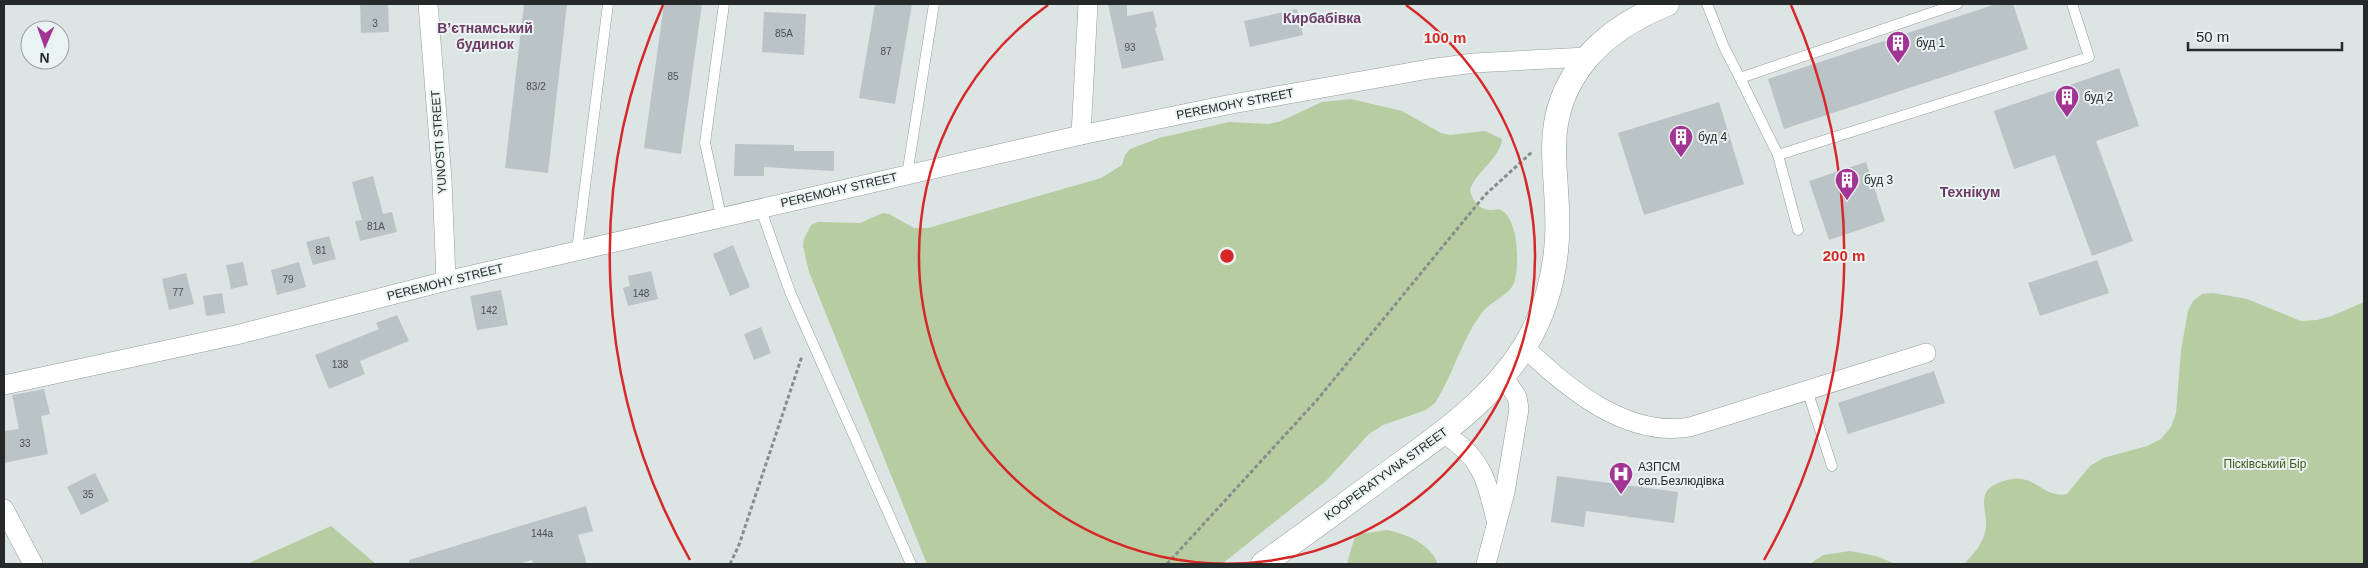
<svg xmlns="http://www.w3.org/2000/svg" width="2368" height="568" font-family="Helvetica,sans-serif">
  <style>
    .green { fill: #b7cca1 }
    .building { fill: #bac3c6 }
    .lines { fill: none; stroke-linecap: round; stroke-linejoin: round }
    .service-casing { stroke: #949d9c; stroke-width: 11 }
    .minor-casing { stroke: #949d9c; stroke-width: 20 }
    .tertiary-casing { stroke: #949d9c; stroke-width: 25 }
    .path { stroke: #888e8e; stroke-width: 3; stroke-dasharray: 4 2.5; stroke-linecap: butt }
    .service { stroke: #fff; stroke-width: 10 }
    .minor { stroke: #fff; stroke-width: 19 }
    .tertiary { stroke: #fff; stroke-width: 24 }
    .ring { fill: none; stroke: #d62828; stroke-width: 2.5 }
    .labels { text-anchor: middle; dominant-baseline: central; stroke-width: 4; stroke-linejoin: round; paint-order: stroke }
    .number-label { font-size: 10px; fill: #4b5050 }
    .poi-label { font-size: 12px; fill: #262929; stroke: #e9f3f1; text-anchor: start }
    .street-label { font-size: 12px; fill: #262929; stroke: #e9f3f1 }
    .park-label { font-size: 12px; fill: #405a1b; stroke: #e9f3f1 }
    .neighbourhood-label { font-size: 14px; font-weight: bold; fill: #6e3866; stroke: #e9f3f1 }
    .centre { fill: #d62828; stroke: #e9f3f1; stroke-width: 2.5 }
    .ring-label { font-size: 15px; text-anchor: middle; font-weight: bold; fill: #d62828; stroke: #e9f3f1; stroke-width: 4; stroke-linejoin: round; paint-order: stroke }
  </style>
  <rect width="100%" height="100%" fill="#dce5e4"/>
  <g class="green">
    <path d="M 1351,99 L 1402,111 L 1441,133 L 1450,135 L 1485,131 L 1502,139 C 1500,159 1476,171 1470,190 C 1473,205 1484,213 1498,209 C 1519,214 1520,266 1514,283 C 1509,296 1490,301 1481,314 C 1461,341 1453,375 1435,403 L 1426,410 L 1383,425 L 1369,434 L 1326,481 L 1222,564 L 927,564 L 809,272 L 803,246 L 804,239 L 811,225 L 818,222 L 860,223 L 883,213 L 889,214 L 914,228 L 928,228 L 1101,178 L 1122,165 L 1125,155 L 1130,149 L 1159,138 L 1229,122 L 1269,124 L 1281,121 L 1322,102 Z"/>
    <path d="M 2213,293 L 2247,299 L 2301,321 L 2317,320 L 2332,316 L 2364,302 L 2364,564 L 1964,564 C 1973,555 1982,545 1985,532 C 1990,515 1974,494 1996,484 C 2035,466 2040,500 2067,494 L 2090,466 L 2103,458 L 2147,446 L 2161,439 L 2171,427 L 2176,413 L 2181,350 L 2188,311 L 2193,301 L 2202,294 Z"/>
    <polygon points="331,526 376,564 247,564"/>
    <path d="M 1387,530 C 1407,534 1430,544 1438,564 L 1347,564 L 1354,539 L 1359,534 Z"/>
    <polygon points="1850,551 1876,556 1896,564 1810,564 1823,555"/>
  </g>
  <g class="building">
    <polygon points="360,4 388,4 389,32 361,33"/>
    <polygon points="524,4 567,4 548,173 505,168"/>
    <polygon points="664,4 702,4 681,154 644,148"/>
    <polygon points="875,4 912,4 895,104 859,98"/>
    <polygon points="1108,4 1127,4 1127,16 1153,11 1157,27 1155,28 1164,60 1122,69"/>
    <polygon points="1996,4 2013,4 2028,49 1784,129 1768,79"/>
    <polygon points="1297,9 1303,35 1250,47 1244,21"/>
    <polygon points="764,12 806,14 804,55 762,52"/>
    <polygon points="2119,68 2139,126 2096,141 2133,241 2092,256 2055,155 2014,169 1994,111"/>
    <polygon points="1719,102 1744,184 1644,215 1618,133"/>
    <polygon points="735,144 794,145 794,151 834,151 834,171 764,167 764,176 734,176"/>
    <polygon points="1866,162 1885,221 1829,240 1809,181"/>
    <polygon points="373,176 383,214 392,212 397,232 360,241 355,221 362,220 352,182"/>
    <polygon points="329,236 336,259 313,265 306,242"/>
    <polygon points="733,245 750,287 730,296 713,254"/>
    <polygon points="2097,260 2109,293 2040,316 2028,283"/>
    <polygon points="243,262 248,285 231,289 226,265"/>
    <polygon points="299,262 306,287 277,295 271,270"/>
    <polygon points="651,271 658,299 628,306 623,288 630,286 628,276"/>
    <polygon points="186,273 194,304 169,310 162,279"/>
    <polygon points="501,290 508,325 477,330 470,296"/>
    <polygon points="222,293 225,313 206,316 203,296"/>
    <polygon points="397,315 409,341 360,361 365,374 329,389 315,355 379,329 376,323"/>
    <polygon points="761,327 771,353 754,360 744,334"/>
    <polygon points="1934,371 1945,403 1848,434 1838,403"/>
    <polygon points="44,389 50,414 41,416 48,454 4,463 4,431 19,429 12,395"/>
    <polygon points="95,473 109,501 81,515 67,487"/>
    <polygon points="1557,476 1678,492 1674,523 1586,511 1584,527 1551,522"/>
    <polygon points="586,506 593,531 578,535 587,564 534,564 532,560 518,564 409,564 409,560"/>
  </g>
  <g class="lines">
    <defs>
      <g id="service">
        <polyline points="1707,4 1724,47 1740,78 1957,4"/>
        <polyline points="1740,78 1778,155 1798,230"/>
        <polyline points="1778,155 2089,57 2072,4"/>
        <polyline points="907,175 934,4"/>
        <polyline points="760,207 790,292 911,564"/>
        <polyline points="721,216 705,143 724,4"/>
        <polyline points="577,250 608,4"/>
        <polyline points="1807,390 1832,466"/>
      </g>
      <g id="minor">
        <polyline points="428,4 442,179 446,281"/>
        <polyline points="1081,135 1088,4"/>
        <path d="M 1524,347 C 1567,388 1626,438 1690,427 L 1926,353"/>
        <polyline points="4,385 236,335 446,281 1081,135 1232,104 1429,69 1474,63 1587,57"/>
        <path d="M 1444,434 C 1481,456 1487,480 1496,520"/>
        <polyline points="4,509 33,564"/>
        <polyline points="1486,564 1505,492 1519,409 1517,397 1503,376"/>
      </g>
      <path id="tertiary" d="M 1263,564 C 1305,534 1346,504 1388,473 C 1439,436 1491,401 1525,346 C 1545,313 1555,276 1557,238 C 1559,208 1554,178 1554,148 C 1554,75 1604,29 1667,4"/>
    </defs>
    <use href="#service" class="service-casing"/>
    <use href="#minor" class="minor-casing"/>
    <use href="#tertiary" class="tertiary-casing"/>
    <g class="path">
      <polyline points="730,564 739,545 802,356"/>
      <polyline points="1167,564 1317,400 1485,195 1532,152"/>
    </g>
    <use href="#service" class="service"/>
    <use href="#minor" class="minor"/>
    <use href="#tertiary" class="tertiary"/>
  </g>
  <g class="ring">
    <path d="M1406 5A308 308 0 1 1 1048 5"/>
    <path d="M690 560A617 617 0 0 1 663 5M1791 5A617 617 0 0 1 1764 560"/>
  </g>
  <defs>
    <symbol id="building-pin" viewBox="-11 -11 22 30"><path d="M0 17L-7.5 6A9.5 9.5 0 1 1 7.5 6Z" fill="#a23594" stroke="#e9f3f1"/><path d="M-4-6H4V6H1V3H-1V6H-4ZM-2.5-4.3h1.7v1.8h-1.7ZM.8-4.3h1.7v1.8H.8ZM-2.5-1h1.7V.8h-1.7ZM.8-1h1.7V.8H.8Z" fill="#fff"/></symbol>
    <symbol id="hospital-pin" viewBox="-11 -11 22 30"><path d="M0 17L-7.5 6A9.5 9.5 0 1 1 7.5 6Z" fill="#a23594" stroke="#e9f3f1"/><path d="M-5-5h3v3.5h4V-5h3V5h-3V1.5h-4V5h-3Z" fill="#fff"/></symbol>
  </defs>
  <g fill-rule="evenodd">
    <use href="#building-pin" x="1884" y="29" width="28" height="38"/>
    <use href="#building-pin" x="2053" y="83" width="28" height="38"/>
    <use href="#building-pin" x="1667" y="123" width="28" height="38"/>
    <use href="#building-pin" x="1833" y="166" width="28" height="38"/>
    <use href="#hospital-pin" x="1607" y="460" width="28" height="38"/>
  </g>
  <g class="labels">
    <g class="number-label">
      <text x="375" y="23">3</text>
      <text x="784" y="33">85А</text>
      <text x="1130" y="47">93</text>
      <text x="886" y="51">87</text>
      <text x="673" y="76">85</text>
      <text x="536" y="86">83/2</text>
      <text x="376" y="226">81А</text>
      <text x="321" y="250">81</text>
      <text x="288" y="279">79</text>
      <text x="178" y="292">77</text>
      <text x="641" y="293">148</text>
      <text x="489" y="310">142</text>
      <text x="340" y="364">138</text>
      <text x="25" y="443">33</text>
      <text x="88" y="494">35</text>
      <text x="542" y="533">144а</text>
    </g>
    <g class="poi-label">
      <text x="1916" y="43">буд 1</text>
      <text x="2084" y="97">буд 2</text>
      <text x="1698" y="137">буд 4</text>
      <text x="1864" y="180">буд 3</text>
      <text x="1638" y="467">АЗПСМ<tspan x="1638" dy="14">сел.Безлюдівка</tspan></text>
    </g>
    <g class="street-label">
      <text transform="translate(1235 104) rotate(-11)">PEREMOHY STREET</text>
      <text transform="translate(439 142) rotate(-94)">YUNOSTI STREET</text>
      <text transform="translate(839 190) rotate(-13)">PEREMOHY STREET</text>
      <text transform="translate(445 282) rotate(-14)">PEREMOHY STREET</text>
      <text transform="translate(1386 474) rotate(-36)">KOOPERATYVNA STREET</text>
    </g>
    <g class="park-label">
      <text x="2265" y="464">Пісківський Бір</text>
    </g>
    <g class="neighbourhood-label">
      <text x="1322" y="18">Кирбабівка</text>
      <text x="485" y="28">В’єтнамський<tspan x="485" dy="16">будинок</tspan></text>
      <text x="1970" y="192">Технікум</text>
    </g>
  </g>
  <circle cx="1227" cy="256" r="8" class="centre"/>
  <g class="ring-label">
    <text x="1445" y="43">100 m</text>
    <text x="1844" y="261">200 m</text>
  </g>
  <rect width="2368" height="568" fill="none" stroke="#262929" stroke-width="10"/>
  <g transform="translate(45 45) rotate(182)"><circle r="24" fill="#e9f3f1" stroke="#9ba2a1"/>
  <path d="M0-4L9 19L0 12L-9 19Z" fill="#a23594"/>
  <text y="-8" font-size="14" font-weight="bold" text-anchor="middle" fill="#262929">N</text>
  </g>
  <path d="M2188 42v8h154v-8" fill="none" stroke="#262929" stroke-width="2.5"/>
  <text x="2196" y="42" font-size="15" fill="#262929" stroke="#e9f3f1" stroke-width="4" paint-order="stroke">50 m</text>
</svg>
